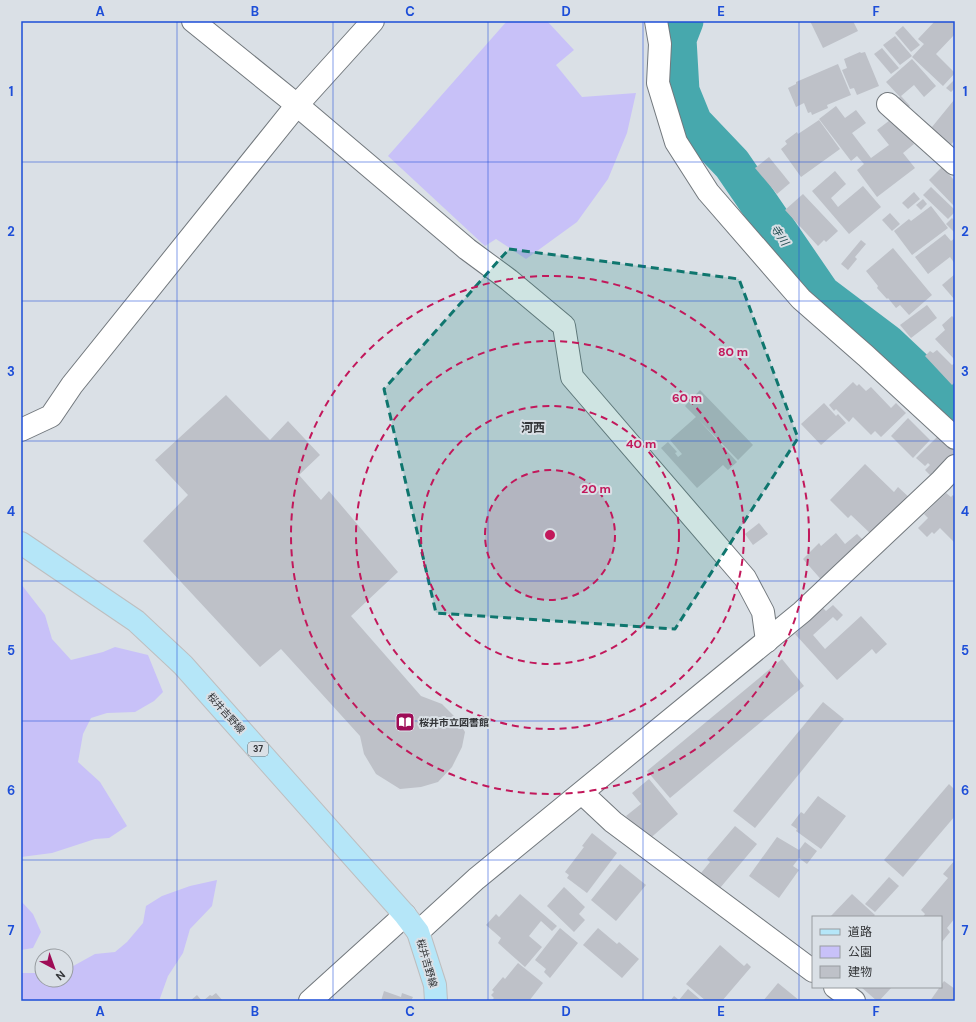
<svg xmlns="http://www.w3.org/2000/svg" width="976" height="1022" font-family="'DM Sans','Noto Sans JP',sans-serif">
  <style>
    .green { fill: #c8c1f8 }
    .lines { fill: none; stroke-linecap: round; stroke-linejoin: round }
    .river { stroke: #47a8ad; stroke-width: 39 }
    .building { fill: #bec1c8 }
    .street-casing { stroke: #72787d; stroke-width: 24 }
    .primary-casing { stroke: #bebebf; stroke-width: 24 }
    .street { stroke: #fff; stroke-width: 22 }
    .primary { stroke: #b5e6f8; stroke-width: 22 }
    .marked { fill: #0f766e; fill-opacity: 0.2; stroke: #0f766e; stroke-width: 3; stroke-dasharray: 8 5; stroke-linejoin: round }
    .grid { fill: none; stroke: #1d4ed8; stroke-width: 1; stroke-opacity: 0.55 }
    .ring { fill: none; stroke: #c2185b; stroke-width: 2; stroke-dasharray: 7 5 }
    .labels { text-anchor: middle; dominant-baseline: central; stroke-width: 4; stroke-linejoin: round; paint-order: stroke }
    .shield { fill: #dae0e6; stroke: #65686c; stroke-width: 1 }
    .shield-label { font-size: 9px; font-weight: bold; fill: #333538 }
    .street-label { font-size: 10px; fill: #333538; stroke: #dae0e6 }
    .poi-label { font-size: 10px; font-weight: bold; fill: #333538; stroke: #dae0e6; text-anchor: start }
    .water-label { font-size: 11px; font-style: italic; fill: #234e51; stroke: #dae0e6 }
    .quarter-label { font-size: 12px; font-weight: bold; fill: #333538; stroke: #dae0e6 }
    .centre { fill: #c2185b; stroke: #dae0e6; stroke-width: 2 }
    .ring-label { font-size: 12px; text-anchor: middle; font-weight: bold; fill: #c2185b; stroke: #dae0e6; stroke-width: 4; stroke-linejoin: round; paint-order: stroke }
    .neatline { fill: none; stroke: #1d4ed8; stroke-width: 1.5 }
    .grid-label { font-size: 13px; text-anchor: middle; font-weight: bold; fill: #1d4ed8 }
  </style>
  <rect width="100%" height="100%" fill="#dae0e6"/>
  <g class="green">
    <polygon points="507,21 547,21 574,50 556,65 582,97 636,93 627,133 608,179 577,222 526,259 496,239 485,246 388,156"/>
    <polygon points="21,584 45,615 52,639 71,660 103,652 115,647 148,655 163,692 154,701 135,712 107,713 91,718 83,734 78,762 100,782 127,826 109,838 95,839 52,853 21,857"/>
    <polygon points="217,880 212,906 190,929 183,953 168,976 159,1001 21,1001 21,973 42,973 42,980 66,980 66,970 95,954 115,952 127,942 143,923 146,906 162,896 190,886"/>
    <polygon points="21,901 33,914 41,932 33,948 21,950"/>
  </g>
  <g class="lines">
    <polyline class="river" points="684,21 677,39 680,91 693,123 732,164 821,294 886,343 955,408"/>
  </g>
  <g class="building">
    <polygon points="810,21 853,21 858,31 823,48"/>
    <polygon points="935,21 953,21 955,23 955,34 936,54 955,73 943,86 912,57 924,44 918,39"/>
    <polygon points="903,26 920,45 911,52 895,33"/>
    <polygon points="895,36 912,56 900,65 883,45"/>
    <polygon points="882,48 899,68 891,74 874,54"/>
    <polygon points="860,52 861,53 865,52 879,86 857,95 854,88 850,89 842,70 847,68 844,59"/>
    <polygon points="912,59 936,86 924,97 914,85 901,96 910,106 904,110 895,100 900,97 886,82"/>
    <polygon points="838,64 851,95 827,105 828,108 812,115 811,112 808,113 804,103 796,107 788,88 796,84 796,82"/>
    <polygon points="955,79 955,91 954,89 951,92 946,88"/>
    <polygon points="954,100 955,140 947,149 911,118 915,113 932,127"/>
    <polygon points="836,106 845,118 856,110 866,123 852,133 871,158 889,145 877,130 894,117 914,144 903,153 915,168 877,197 857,170 864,164 857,156 851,161 819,119"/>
    <polygon points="819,120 840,149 801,177 781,149 787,144 785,141 797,132 798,134"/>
    <polygon points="769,157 790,183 777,194 755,168"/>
    <polygon points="942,167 955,181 955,207 929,180"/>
    <polygon points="835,171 846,184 831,198 838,207 863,186 881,207 849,234 812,191"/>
    <polygon points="931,187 955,210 955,212 948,219 923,195"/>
    <polygon points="914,192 920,199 908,209 902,203"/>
    <polygon points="803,194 838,231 826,242 824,240 818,246 785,210"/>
    <polygon points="923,199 927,204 921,210 916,205"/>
    <polygon points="931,206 948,228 912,255 894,231 909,219 911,221"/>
    <polygon points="890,213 900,224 892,231 882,220"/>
    <polygon points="952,218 955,221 955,233 946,224"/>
    <polygon points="945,234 951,241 955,238 955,264 950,257 928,274 915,257"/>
    <polygon points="861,240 866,244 855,257 857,259 848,270 841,264"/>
    <polygon points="893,248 932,295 909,315 900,305 896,308 888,298 887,299 877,288 878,286 866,271"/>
    <polygon points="955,274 955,300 942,285"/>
    <polygon points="927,305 937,318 911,338 900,325"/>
    <polygon points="952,316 955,319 955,360 935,339 945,330 942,325"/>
    <polygon points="937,350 952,365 955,363 955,382 952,385 925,356 930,351 933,353"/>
    <polygon points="853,382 857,386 859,384 866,391 871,387 891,408 896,403 906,413 881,437 875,431 871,435 853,417 849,422 836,409 834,411 829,405"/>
    <polygon points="700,390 753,445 738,460 698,419 737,462 728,470 723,465 697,488 661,448 668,442 677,452 675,453 678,457 682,454 670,440 696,417 685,406"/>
    <polygon points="226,395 270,440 288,421 320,455 299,475 321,500 329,491 398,572 351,616 421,696 442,704 457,719 465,732 462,747 452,767 438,782 421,787 400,789 376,774 364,754 360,736 281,649 260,667 143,541 188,495 155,460"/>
    <polygon points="824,403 836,416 838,414 846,423 821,445 801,424"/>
    <polygon points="908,418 930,440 913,458 891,436"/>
    <polygon points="939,435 955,451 955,458 935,480 925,470 930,465 928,463 925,466 916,458"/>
    <polygon points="865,464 894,492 898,487 913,501 871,534 851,515 848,518 830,500"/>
    <polygon points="946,493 951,497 953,495 955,497 954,542 940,528 934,534 932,532 927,537 918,528 928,518 924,514"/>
    <polygon points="759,523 768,534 753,545 745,534"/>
    <polygon points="836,533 845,544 857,534 867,544 825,584 803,559 819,543 821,546"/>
    <polygon points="833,605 843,615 837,621 833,617 813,635 825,649 861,616 887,644 876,654 872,649 837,680 795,634 823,608 826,611"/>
    <polygon points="782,659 804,686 670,798 647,771"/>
    <polygon points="823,702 844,719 755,828 733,811"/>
    <polygon points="649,779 678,814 647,841 626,816 641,804 632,793"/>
    <polygon points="949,784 955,790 955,816 903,877 884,860"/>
    <polygon points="818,796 846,816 821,849 796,831 797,829 791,825 801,812 804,814"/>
    <polygon points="735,826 757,844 720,888 701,873 710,862 707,859"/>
    <polygon points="592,833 617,853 587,893 567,878 569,875 565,872 584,847 582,846"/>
    <polygon points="777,837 799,850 805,842 817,851 807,864 799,858 793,866 799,870 779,898 749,876"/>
    <polygon points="955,860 955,918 947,928 950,932 941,943 941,917 923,917 925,914 921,910 948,878 943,874"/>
    <polygon points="620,864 646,885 616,921 591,900"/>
    <polygon points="889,877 899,886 875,912 865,904"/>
    <polygon points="564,887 585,907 579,914 585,920 574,932 547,906"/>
    <polygon points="520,894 557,926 552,931 541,921 529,936 542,947 525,967 498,943 501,938 486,925 496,914 499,917"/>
    <polygon points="852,894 875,915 873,917 830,917"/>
    <polygon points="560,928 578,943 550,978 544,972 546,969 535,960"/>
    <polygon points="598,928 617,944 619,942 639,959 622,978 583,945"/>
    <polygon points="720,945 744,966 747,963 751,967 722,1001 706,1001 686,984"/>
    <polygon points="518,963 543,983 529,1001 491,1001 494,998 491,995 494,992 492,990 503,977 505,979"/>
    <polygon points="944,981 955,989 955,1001 930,1001"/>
    <polygon points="778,983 800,1001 763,1001"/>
    <polygon points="861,987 892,987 879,1001 877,1001"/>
    <polygon points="688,989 702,1001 670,1001 674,996 679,1000"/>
    <polygon points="384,991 401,997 402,993 413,997 411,1001 381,1001"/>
    <polygon points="216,993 223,1001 203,1001 210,995 212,996"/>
    <polygon points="197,995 202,1001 190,1001"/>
  </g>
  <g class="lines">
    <defs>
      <g id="street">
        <polyline points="193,21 297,105 467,249 509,280 564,326 572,377 745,578 763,612 767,641"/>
        <polyline points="656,21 660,44 658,83 676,142 708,192 801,299 866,356 955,438"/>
        <polyline points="888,104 955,164"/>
        <polyline points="21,430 51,416 72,385 297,105 373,21"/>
        <polyline points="582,793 613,822 813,971"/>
        <polyline points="418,932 476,879 802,612 941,481 955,466"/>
        <polyline points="835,987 854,1001"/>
        <polyline points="310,1001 405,915"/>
      </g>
      <polyline id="primary" points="21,543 136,621 183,665 405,915 418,932 435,985 436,1001"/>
    </defs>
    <use href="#street" class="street-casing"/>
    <use href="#primary" class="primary-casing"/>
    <use href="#street" class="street"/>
    <use href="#primary" class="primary"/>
  </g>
  <path class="marked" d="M 509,249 L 739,279 L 798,438 L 675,629 L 436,613 L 384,389 Z"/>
  <path class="grid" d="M 177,21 L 177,1001M 333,21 L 333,1001M 488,21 L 488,1001M 643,21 L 643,1001M 799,21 L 799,1001M 21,162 L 955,162M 21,301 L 955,301M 21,441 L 955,441M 21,581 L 955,581M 21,721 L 955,721M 21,860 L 955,860"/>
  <circle cx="550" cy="535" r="65" fill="#c2185b" fill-opacity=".12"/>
  <g class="ring">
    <circle cx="550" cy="535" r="65"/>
    <circle cx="550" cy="535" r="129"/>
    <circle cx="550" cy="535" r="194"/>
    <circle cx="550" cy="535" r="259"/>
  </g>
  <defs>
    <symbol id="library-square" viewBox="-11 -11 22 22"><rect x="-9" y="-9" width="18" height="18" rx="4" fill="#9e0c56" stroke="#dae0e6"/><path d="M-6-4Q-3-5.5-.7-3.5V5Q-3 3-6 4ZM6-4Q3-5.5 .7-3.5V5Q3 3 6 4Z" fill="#fff"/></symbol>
  </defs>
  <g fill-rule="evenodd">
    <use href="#library-square" x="394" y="711" width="22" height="22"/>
  </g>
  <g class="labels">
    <rect class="shield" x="248" y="742" width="20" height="14" rx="3"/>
    <g class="shield-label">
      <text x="258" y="749">37</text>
    </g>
    <g class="street-label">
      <text transform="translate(226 713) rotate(48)">桜井吉野線</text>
      <text transform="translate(427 963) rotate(74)">桜井吉野線</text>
    </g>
    <g class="poi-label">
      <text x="419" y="722">桜井市立図書館</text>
    </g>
    <g class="water-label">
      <text transform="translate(780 235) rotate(56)">寺川</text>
    </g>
    <g class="quarter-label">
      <text x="533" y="428">河西</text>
    </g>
  </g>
  <circle cx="550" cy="535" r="6" class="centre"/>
  <g class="ring-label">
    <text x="733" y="356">80 m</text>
    <text x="687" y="402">60 m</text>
    <text x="641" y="448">40 m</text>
    <text x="596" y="493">20 m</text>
  </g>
  <rect width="976" height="1022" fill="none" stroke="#dae0e6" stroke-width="44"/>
  <rect x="812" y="916" width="130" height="72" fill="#dae0e6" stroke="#979ca0"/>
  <rect x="820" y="929" width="20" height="6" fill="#b5e6f8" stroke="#979ca0"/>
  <text x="848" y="936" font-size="12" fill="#333538">道路</text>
  <rect x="820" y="946" width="20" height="12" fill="#c8c1f8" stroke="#979ca0"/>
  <text x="848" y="956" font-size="12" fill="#333538">公園</text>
  <rect x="820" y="966" width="20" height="12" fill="#bec1c8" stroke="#979ca0"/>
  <text x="848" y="976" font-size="12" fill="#333538">建物</text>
  <g transform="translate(54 968) rotate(139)"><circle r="19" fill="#dae0e6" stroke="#979ca0"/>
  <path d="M0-3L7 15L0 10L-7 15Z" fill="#9e0c56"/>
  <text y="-6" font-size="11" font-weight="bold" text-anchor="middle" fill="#333538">N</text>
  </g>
  <rect x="22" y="22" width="932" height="978" class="neatline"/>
  <g class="grid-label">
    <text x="100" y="16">A</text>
    <text x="255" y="16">B</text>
    <text x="410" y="16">C</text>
    <text x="566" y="16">D</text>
    <text x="721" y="16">E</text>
    <text x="876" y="16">F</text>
    <text x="11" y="96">1</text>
    <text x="965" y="96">1</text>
    <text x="11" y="236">2</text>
    <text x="965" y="236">2</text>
    <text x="11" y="376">3</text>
    <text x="965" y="376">3</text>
    <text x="11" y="516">4</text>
    <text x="965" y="516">4</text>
    <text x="11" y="655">5</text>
    <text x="965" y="655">5</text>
    <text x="11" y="795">6</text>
    <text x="965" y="795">6</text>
    <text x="11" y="935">7</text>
    <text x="965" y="935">7</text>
    <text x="100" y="1016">A</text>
    <text x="255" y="1016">B</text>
    <text x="410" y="1016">C</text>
    <text x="566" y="1016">D</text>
    <text x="721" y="1016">E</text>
    <text x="876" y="1016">F</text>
  </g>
</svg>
